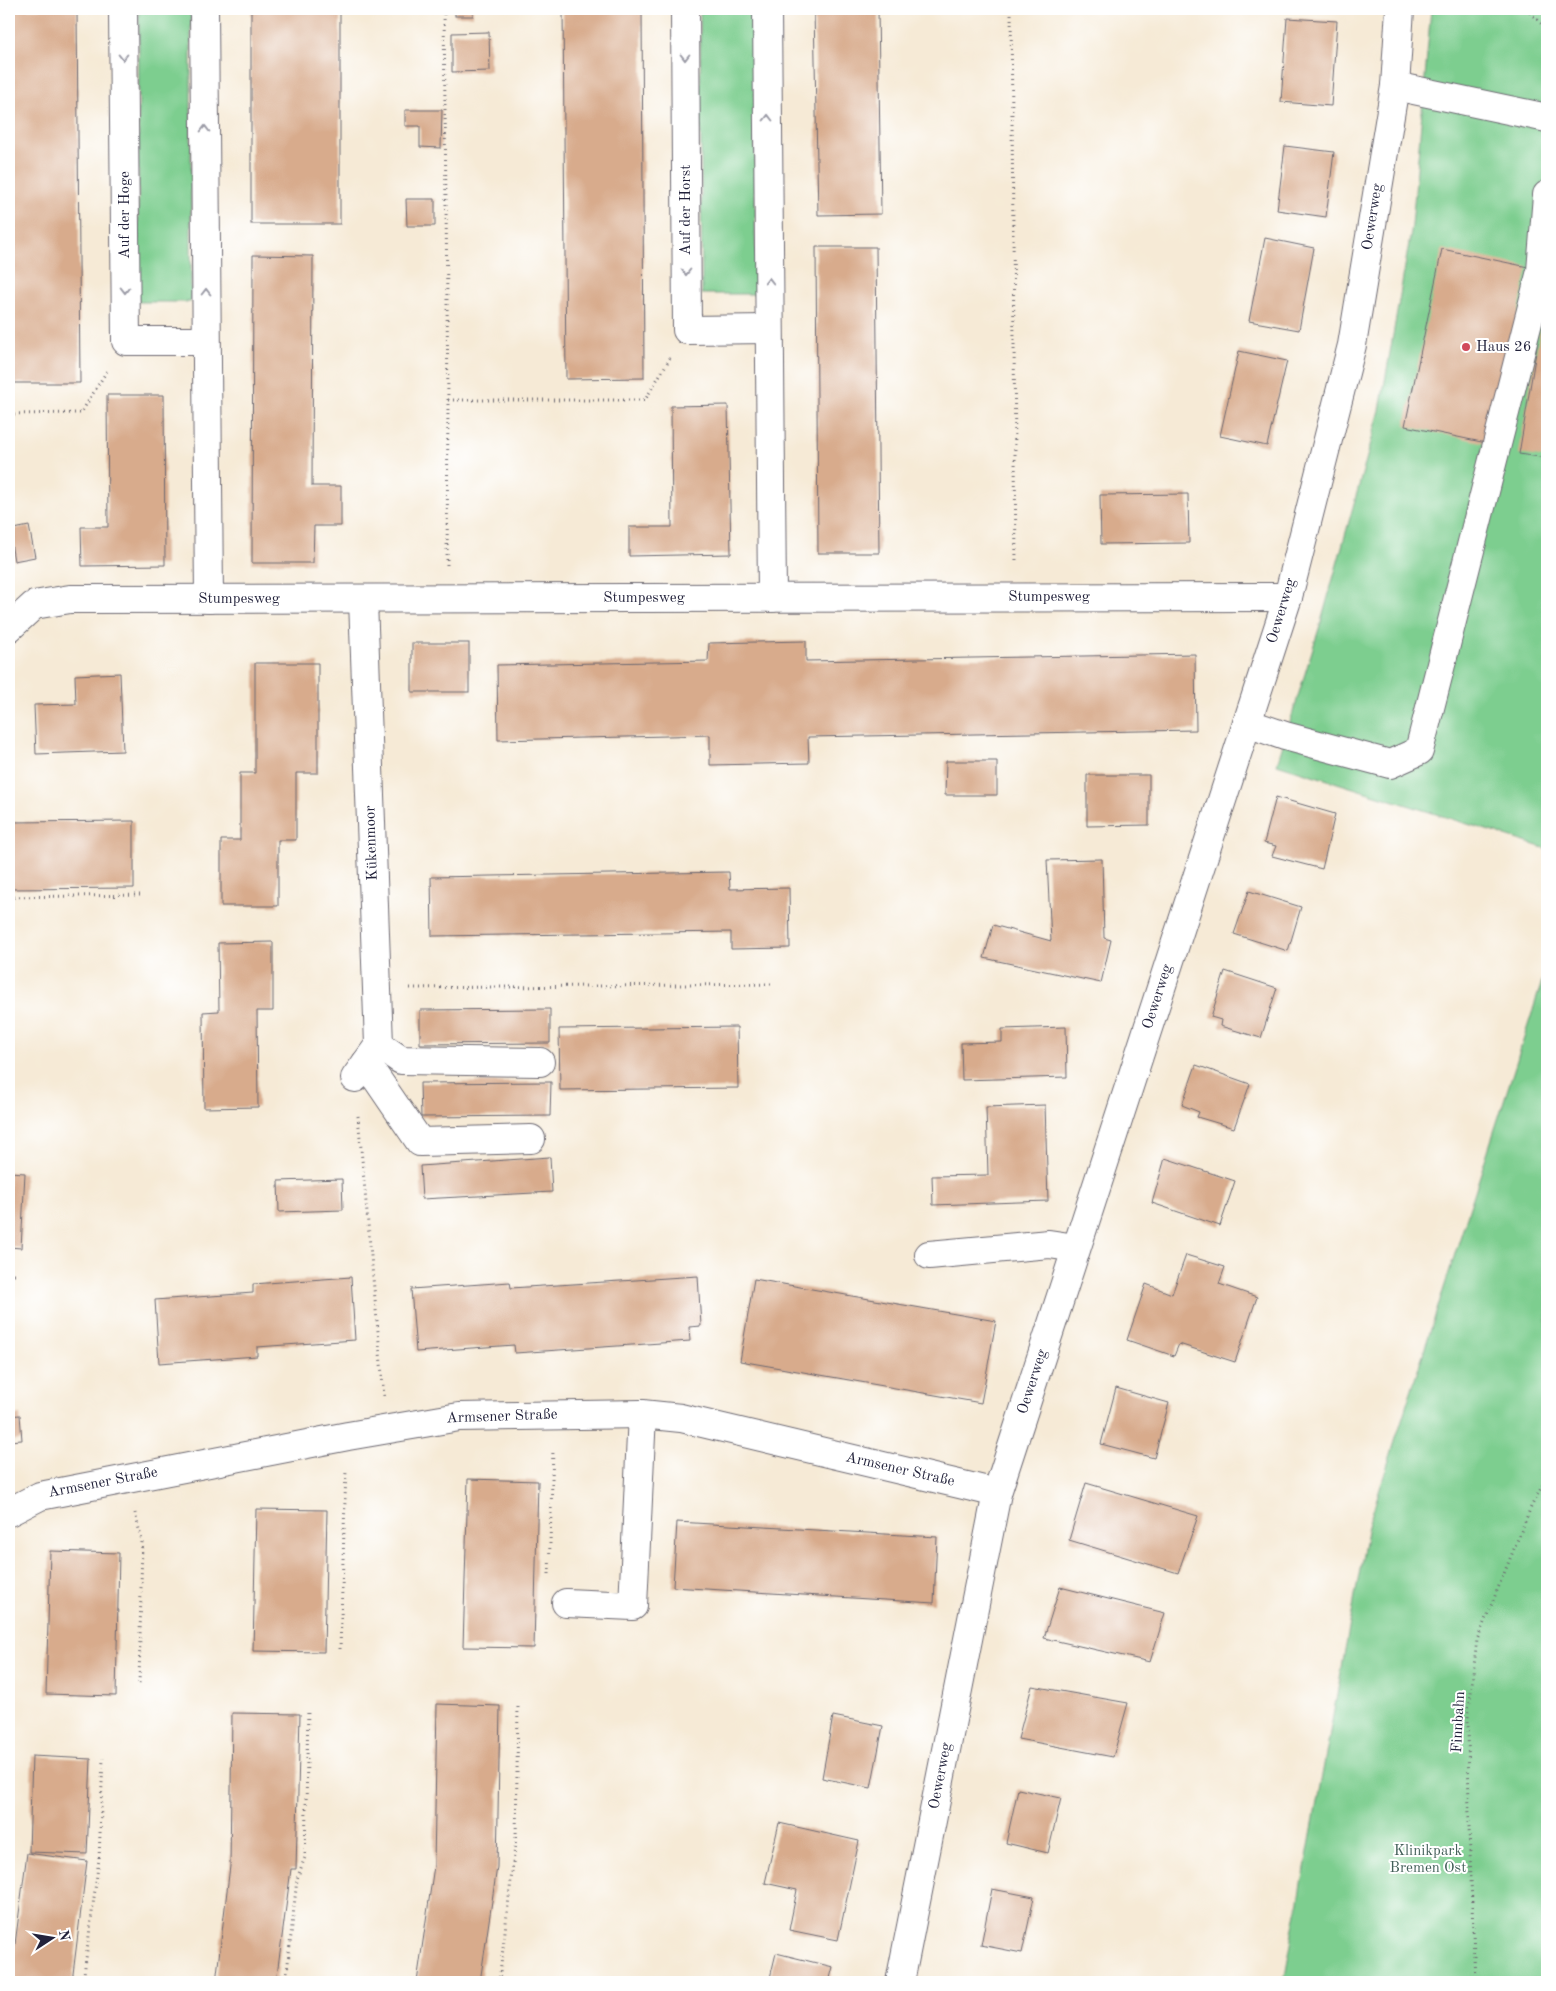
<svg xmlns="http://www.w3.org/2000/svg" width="1556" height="1991" font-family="'Old Standard TT',serif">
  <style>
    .green { fill: #7dce8f; stroke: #507865 }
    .building { fill: #d8ab8c }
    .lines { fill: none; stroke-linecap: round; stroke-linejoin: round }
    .minor-casing { stroke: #6c6871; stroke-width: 30 }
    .path { stroke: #6c6871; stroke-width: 3; stroke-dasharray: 1 4; stroke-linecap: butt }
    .minor { stroke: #fff; stroke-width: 28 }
    .oneway { stroke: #9c9ca7 }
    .poi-dot { fill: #d1495b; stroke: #fff; stroke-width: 2 }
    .labels { text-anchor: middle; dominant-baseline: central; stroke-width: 4; stroke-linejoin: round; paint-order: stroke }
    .street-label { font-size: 15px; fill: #22223b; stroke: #fff }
    .poi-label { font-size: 15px; fill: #22223b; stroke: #fff; text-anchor: start }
    .park-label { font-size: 15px; fill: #425e58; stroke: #fff }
  </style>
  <rect width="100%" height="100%" fill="#fff"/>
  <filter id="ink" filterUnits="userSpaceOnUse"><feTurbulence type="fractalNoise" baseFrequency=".02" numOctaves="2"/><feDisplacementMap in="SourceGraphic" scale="10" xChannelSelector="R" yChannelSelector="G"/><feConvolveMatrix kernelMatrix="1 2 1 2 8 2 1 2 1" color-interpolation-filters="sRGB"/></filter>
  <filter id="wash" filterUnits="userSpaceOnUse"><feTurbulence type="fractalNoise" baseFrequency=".0096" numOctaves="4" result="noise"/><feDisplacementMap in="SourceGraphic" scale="20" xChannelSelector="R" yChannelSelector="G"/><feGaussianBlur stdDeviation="1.12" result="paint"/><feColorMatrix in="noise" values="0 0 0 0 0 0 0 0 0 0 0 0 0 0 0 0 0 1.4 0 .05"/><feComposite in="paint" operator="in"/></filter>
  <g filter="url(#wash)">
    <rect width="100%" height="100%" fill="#f6ead6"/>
    <g class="green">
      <polygon points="139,9 191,9 191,302 138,302"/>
      <polygon points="700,9 754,9 756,294 702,294"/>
      <polygon points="1431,9 1547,9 1547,849 1277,764 1321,622 1380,410 1412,226"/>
      <polygon points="1547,966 1547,1982 1284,1982 1368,1526"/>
    </g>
    <g id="blocks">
      <g class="building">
        <polygon points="9,9 77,9 80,383 9,383"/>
        <rect x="251" y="9" width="89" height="215"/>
        <rect x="455" y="9" width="18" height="7"/>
        <polygon points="563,9 642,9 644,378 566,379"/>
        <polygon points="814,9 878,9 881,214 818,215"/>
        <polygon points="1287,18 1337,21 1331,106 1281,102"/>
        <polygon points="489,32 490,71 452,72 452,33"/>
        <polygon points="405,110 442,110 441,148 420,147 420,126 405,126"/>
        <polygon points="1285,146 1334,152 1326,217 1277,210"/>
        <polygon points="406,199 435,199 435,226 407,226"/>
        <polygon points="1265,238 1314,248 1299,330 1249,321"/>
        <polygon points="816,247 876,247 879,553 818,553"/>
        <polygon points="1442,249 1528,267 1491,444 1405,426"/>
        <polygon points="253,255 313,256 312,486 341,486 341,526 314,526 313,563 252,563"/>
        <polygon points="1543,310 1547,311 1547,458 1519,454"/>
        <polygon points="1239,351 1287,361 1267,446 1220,436"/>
        <polygon points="107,395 164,395 165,565 82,566 81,527 108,527"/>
        <polygon points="728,405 731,554 629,556 629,527 672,527 671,406"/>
        <polygon points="1188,494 1189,543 1101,544 1100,495"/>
        <polygon points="29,526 35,557 14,561 9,530"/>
        <polygon points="806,641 806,661 1195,654 1196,730 808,737 809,763 710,765 710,735 498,740 497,665 708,661 709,643"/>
        <rect x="412" y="643" width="57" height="49"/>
        <polygon points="255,663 318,663 318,773 296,773 296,840 278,840 278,906 221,906 221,840 240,840 240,773 255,773"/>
        <polygon points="120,673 123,751 36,754 34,705 76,704 75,675"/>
        <polygon points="946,761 997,761 997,795 945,795"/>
        <polygon points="1087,775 1149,775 1149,825 1087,826"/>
        <polygon points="1276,797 1335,814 1322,869 1272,856 1276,846 1264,843"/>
        <polygon points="134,821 134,888 9,889 9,822"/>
        <polygon points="1102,859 1104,938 1111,940 1101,983 984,958 993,925 1051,941 1047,860"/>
        <polygon points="729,872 730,889 789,888 790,948 731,949 731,932 432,936 431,877"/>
        <polygon points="1249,891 1301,907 1288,951 1234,934"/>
        <polygon points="273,942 273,1011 257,1011 258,1107 204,1108 203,1012 219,1011 218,943"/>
        <polygon points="1225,971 1277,988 1261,1038 1220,1026 1221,1020 1211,1017"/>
        <polygon points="550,1009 550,1043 420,1044 420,1010"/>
        <polygon points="737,1027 738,1088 560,1090 559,1029"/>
        <polygon points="1066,1027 1067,1077 962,1080 961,1043 1002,1042 1002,1029"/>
        <polygon points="1196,1065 1250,1084 1234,1128 1197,1117 1199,1112 1182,1105"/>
        <polygon points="551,1082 550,1116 421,1117 420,1083"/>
        <polygon points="1045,1105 1048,1201 933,1205 932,1176 988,1175 986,1107"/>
        <polygon points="550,1157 552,1192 422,1199 420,1166"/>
        <polygon points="1165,1158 1235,1181 1220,1226 1152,1203"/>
        <polygon points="9,1172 25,1173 21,1248 9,1247"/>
        <polygon points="342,1179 343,1210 279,1212 278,1181"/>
        <polygon points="1186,1255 1225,1267 1219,1284 1257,1297 1235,1362 1179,1344 1174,1356 1127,1340 1146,1284 1172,1294"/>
        <polygon points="698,1276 701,1326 689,1327 690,1341 515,1353 514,1345 416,1352 411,1289 510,1282 511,1288"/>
        <polygon points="351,1277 355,1340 257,1347 257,1356 159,1363 155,1300 253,1293 253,1284"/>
        <polygon points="754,1279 996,1321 981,1403 740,1361"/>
        <polygon points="1116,1388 1169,1403 1154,1458 1101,1444"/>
        <polygon points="20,1415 22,1440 9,1441 9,1416"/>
        <polygon points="468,1479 538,1481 534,1648 463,1647"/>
        <polygon points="1086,1483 1198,1516 1178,1573 1069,1540"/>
        <polygon points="256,1509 327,1510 324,1652 253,1651"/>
        <polygon points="677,1522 937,1537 934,1603 673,1587"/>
        <polygon points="50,1551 119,1553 116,1696 46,1694"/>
        <polygon points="1060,1587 1165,1613 1150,1662 1044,1638"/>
        <polygon points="1032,1686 1128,1703 1113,1757 1018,1739"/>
        <polygon points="437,1704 500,1706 497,1867 480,1982 417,1982 434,1866"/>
        <polygon points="232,1713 300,1714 296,1869 291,1869 276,1982 216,1982 230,1866"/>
        <polygon points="833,1716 883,1726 871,1788 822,1778"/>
        <polygon points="32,1756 91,1759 87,1854 29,1852"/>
        <polygon points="1018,1789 1061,1798 1048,1853 1006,1843"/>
        <polygon points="779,1823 859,1841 838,1940 789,1930 797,1890 765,1883"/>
        <polygon points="27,1853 87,1861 72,1982 10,1982"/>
        <polygon points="992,1889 1034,1897 1022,1953 981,1945"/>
        <polygon points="776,1953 833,1967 829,1982 769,1982"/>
      </g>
    </g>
  </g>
  <g filter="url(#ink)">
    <use href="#blocks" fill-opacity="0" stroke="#6c6871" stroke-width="1"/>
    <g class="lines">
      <defs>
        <g id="minor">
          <polyline points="123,9 126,341 206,341"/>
          <polyline points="204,9 209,599"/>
          <polyline points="685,9 687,330 769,329"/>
          <polyline points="767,9 772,598"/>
          <polyline points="1395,86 1547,118"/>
          <polyline points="9,628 34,605 70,599 1288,597"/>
          <polyline points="1247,723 1285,736 1390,764 1419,751 1541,271 1547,195"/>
          <polyline points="379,1045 401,1060 540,1062"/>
          <polyline points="366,1063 420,1142 531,1139"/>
          <polyline points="355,1078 379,1045 363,600"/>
          <polyline points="929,1255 1049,1244 1076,1248"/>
          <polyline points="9,1512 40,1496 348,1436 459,1417 642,1414 681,1418 997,1493"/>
          <polyline points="566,1603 633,1606 642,1414"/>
          <polyline points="900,1982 997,1493 1288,597 1352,345 1395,86 1400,9"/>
        </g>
      </defs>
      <use href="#minor" class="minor-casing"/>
      <g class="path">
        <polyline points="444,9 448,400 447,565"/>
        <polyline points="1011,9 1016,564"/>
        <polyline points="1526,9 1547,29"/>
        <polyline points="448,400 645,400 670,358"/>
        <polyline points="9,414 81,413 108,369"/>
        <polyline points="9,897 141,895"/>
        <polyline points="410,988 774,984"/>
        <polyline points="358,1116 384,1396"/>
        <polyline points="9,1274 17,1274"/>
        <polyline points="135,1513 142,1541 139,1686"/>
        <polyline points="549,1574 553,1450"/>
        <polyline points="340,1649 346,1471"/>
        <polyline points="83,1982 99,1859 103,1758"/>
        <polyline points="286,1982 297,1879 305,1857 308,1709"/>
        <polyline points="499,1982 516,1838 518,1705"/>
        <polyline points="1475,1982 1469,1828 1468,1718 1477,1640 1531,1507 1547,1477"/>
      </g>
      <use href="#minor" class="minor"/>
    </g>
    <defs><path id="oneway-chevron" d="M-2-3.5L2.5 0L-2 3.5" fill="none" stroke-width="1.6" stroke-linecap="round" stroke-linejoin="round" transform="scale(1.25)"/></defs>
    <g class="oneway">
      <use href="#oneway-chevron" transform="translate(123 57) rotate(90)"/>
      <use href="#oneway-chevron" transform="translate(685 57) rotate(90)"/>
      <use href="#oneway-chevron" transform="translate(768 118) rotate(-90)"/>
      <use href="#oneway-chevron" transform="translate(205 129) rotate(-90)"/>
      <use href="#oneway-chevron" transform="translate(686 272) rotate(90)"/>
      <use href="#oneway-chevron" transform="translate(769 281) rotate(-90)"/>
      <use href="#oneway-chevron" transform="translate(125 290) rotate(90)"/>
      <use href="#oneway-chevron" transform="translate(206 292) rotate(-90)"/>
    </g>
  </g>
  <circle class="poi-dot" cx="1466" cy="347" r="5"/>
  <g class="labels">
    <g class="street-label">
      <text transform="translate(686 210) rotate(-90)">Auf der Horst</text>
      <text transform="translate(125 215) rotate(-90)">Auf der Hoge</text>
      <text transform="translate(1373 217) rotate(-81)">Oewerweg</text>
      <text x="1049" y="597">Stumpesweg</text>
      <text x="644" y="598">Stumpesweg</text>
      <text x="239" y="599">Stumpesweg</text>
      <text transform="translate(1282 611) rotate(-73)">Oewerweg</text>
      <text transform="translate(372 843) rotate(-92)">Kükenmoor</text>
      <text transform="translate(1158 997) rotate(-72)">Oewerweg</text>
      <text transform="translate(1033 1382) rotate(-72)">Oewerweg</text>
      <text transform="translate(502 1417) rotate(-2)">Armsener Straße</text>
      <text transform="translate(900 1470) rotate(13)">Armsener Straße</text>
      <text transform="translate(103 1483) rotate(-11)">Armsener Straße</text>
      <text transform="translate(1459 1722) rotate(-87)">Finnbahn</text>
      <text transform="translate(941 1776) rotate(-79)">Oewerweg</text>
    </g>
    <g class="poi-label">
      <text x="1476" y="347">Haus 26</text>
    </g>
    <g class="park-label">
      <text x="1428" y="1851">Klinikpark<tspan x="1428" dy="17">Bremen Ost</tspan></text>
    </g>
  </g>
  <rect width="1556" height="1991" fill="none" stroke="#fff" stroke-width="30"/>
  <g transform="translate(52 1938) rotate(78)" stroke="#ffffff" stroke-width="4" paint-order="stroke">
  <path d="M0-4L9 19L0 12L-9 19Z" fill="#22223b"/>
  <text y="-8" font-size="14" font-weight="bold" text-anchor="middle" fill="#22223b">N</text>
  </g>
</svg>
